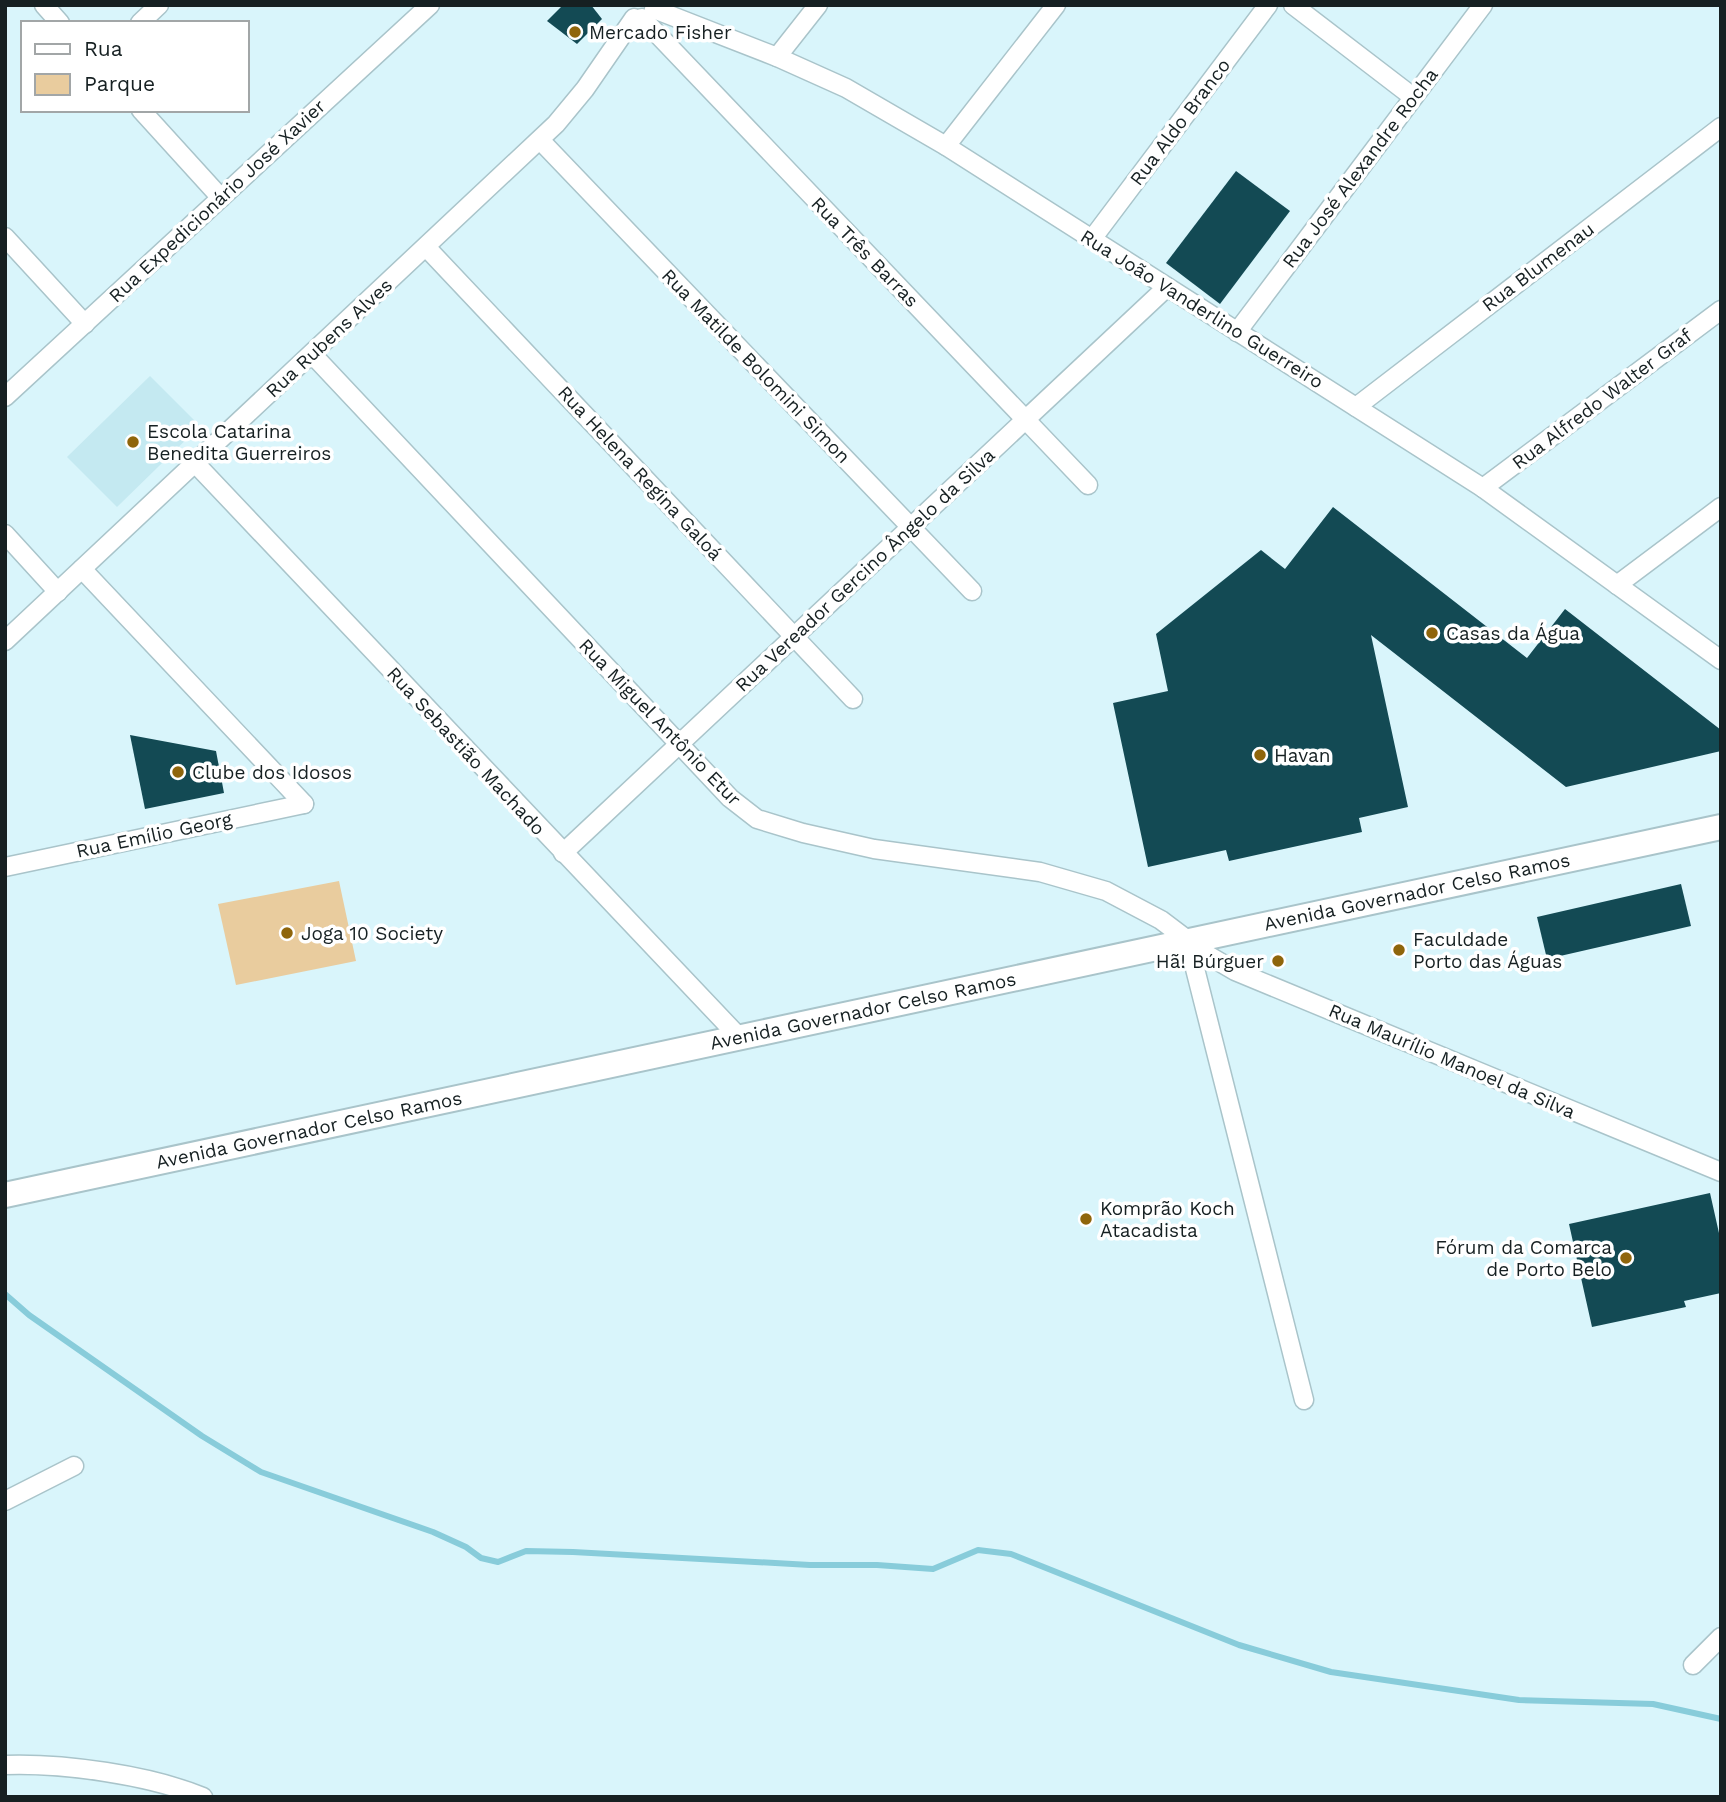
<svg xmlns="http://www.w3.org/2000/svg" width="1726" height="1802" font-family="'Work Sans',sans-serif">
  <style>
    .built { fill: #c4e9f1 }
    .green { fill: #e9cc9e }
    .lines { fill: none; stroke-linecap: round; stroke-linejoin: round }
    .stream { stroke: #88ccda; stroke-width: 6 }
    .building { fill: #134a54 }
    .street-casing { stroke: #a9c4ca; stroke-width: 21 }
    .secondary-casing { stroke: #a9c4ca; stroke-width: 28 }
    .street { stroke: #fff; stroke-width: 18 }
    .secondary { stroke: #fff; stroke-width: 24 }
    .poi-dot { fill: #8f650b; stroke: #fff; stroke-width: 2.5 }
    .labels { text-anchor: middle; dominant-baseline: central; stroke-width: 7; stroke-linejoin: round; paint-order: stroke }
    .poi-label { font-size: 19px; fill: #162022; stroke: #fff; text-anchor: start }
    .street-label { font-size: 19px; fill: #162022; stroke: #fff }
  </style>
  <rect width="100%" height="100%" fill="#d9f5fb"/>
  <polygon class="built" points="150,376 200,426 117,507 67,457"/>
  <polygon class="green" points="339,881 356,961 236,985 218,904"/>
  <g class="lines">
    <polyline class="stream" points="5,1294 29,1315 202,1436 261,1472 433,1532 466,1547 481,1558 498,1562 526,1551 573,1552 810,1565 877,1565 933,1569 978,1550 1011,1554 1239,1645 1331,1672 1519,1700 1653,1704 1721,1719"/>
  </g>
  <g class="building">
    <polygon points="563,5 591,5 602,19 577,44 547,21"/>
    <polygon points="1236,171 1290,211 1220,304 1166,263"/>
    <polygon points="1333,507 1527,658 1565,609 1721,730 1721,751 1566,787 1371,635 1408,807 1359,818 1362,832 1229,861 1226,850 1148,867 1113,703 1168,691 1156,634 1261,550 1285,569"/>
    <polygon points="130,735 216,751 224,793 145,809"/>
    <polygon points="1681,884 1691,926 1547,959 1537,917"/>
    <polygon points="1710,1193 1721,1242 1721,1293 1684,1301 1686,1307 1592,1327 1569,1224"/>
  </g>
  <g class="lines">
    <defs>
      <g id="street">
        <polyline points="44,5 60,23"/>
        <polyline points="1293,5 1413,97"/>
        <polyline points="654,9 777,57 846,88 946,146 1483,488 1721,660"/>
        <polyline points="642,18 1088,485"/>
        <polyline points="140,23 159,5"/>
        <polyline points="777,57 818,5"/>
        <polyline points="141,110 221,198"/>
        <polyline points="540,140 972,591"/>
        <polyline points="946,146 1056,5"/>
        <polyline points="5,237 85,324"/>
        <polyline points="1092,239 1268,5"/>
        <polyline points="426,247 853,699"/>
        <polyline points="1237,332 1483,5"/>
        <polyline points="312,354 730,798 757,819 803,833 874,849 1040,872 1106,891 1161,920 1206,954 1235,971 1721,1172"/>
        <polyline points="5,397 430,5"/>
        <polyline points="1356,407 1721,127"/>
        <polyline points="195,463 739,1037"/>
        <polyline points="1483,488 1721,310"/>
        <polyline points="5,534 58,592"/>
        <polyline points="82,569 304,804"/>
        <polyline points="1617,585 1721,507"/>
        <polyline points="5,641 556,124 585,89 634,18"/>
        <polyline points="563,853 1167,287"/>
        <polyline points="5,867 304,804"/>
        <polyline points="1188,941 1304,1400"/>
        <polyline points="5,1501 74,1466"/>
        <polyline points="1693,1665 1721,1637"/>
        <path d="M 5,1765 C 64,1763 149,1775 203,1797"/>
      </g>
      <polyline id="secondary" points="5,1195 1721,827"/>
    </defs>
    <use href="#street" class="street-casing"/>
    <use href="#secondary" class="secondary-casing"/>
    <use href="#street" class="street"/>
    <use href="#secondary" class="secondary"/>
  </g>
  <g class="poi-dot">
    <circle cx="575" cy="32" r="7"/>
    <circle cx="133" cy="442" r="7"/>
    <circle cx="1432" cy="633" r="7"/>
    <circle cx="1260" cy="755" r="7"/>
    <circle cx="178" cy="772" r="7"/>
    <circle cx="287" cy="933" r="7"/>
    <circle cx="1399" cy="950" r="7"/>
    <circle cx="1278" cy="961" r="7"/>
    <circle cx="1086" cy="1219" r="7"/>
    <circle cx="1626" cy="1258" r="7"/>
  </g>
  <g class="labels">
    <g class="poi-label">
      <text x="589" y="32">Mercado Fisher</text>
      <text x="147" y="431">Escola Catarina<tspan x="147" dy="22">Benedita Guerreiros</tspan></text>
      <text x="1446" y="633">Casas da Água</text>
      <text x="1274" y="755">Havan</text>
      <text x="192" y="772">Clube dos Idosos</text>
      <text x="301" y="933">Joga 10 Society</text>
      <text x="1413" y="939">Faculdade<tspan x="1413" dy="22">Porto das Águas</tspan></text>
      <text x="1264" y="961" text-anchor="end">Hã! Búrguer</text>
      <text x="1100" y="1208">Komprão Koch<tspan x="1100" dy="22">Atacadista</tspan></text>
      <text x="1612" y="1247" text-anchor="end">Fórum da Comarca<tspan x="1612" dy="22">de Porto Belo</tspan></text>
    </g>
    <g class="street-label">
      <text transform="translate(1180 122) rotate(-53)">Rua Aldo Branco</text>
      <text transform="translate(1360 168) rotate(-53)">Rua José Alexandre Rocha</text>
      <text transform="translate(217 201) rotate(-43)">Rua Expedicionário José Xavier</text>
      <text transform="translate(865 252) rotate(46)">Rua Três Barras</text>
      <text transform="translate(1538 267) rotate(-37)">Rua Blumenau</text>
      <text transform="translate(1202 309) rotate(32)">Rua João Vanderlino Guerreiro</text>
      <text transform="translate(329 338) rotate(-43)">Rua Rubens Alves</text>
      <text transform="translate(756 366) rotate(46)">Rua Matilde Bolomini Simon</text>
      <text transform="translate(1602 399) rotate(-37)">Rua Alfredo Walter Graf</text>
      <text transform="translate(640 473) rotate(47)">Rua Helena Regina Galoá</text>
      <text transform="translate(865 570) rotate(-43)">Rua Vereador Gercino Ângelo da Silva</text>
      <text transform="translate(660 722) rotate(46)">Rua Miguel Antônio Etur</text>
      <text transform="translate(466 751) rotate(47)">Rua Sebastião Machado</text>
      <text transform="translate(154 835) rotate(-12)">Rua Emílio Georg</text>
      <text transform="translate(1417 892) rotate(-12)">Avenida Governador Celso Ramos</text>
      <text transform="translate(863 1011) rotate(-12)">Avenida Governador Celso Ramos</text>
      <text transform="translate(1452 1061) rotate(23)">Rua Maurílio Manoel da Silva</text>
      <text transform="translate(309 1130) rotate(-12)">Avenida Governador Celso Ramos</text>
    </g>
  </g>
  <rect width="1726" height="1802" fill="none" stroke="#162022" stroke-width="14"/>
  <rect x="21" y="21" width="228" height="91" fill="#ffffff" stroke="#a2a6a7" stroke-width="2"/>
  <rect x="35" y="44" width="35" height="10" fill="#ffffff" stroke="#a2a6a7" stroke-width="2"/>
  <text x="84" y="56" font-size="21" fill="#162022">Rua</text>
  <rect x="35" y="74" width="35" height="21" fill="#e9cc9e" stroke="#a2a6a7" stroke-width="2"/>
  <text x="84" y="91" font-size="21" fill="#162022">Parque</text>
</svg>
